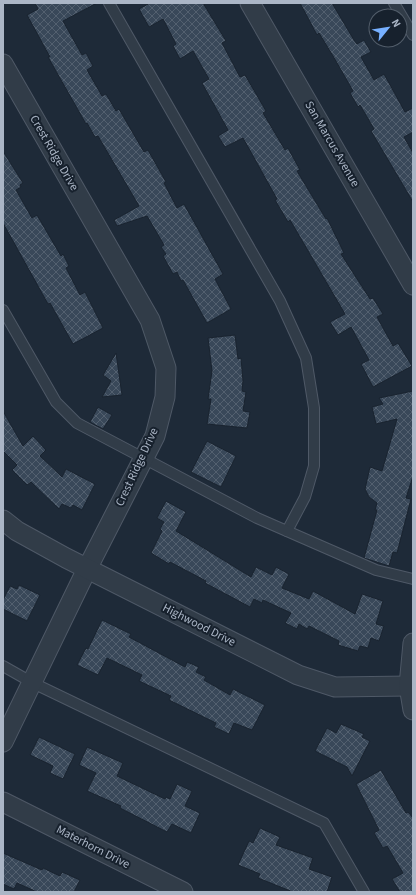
<svg xmlns="http://www.w3.org/2000/svg" width="416" height="895" font-family="'Source Sans 3',sans-serif">
  <style>
    .building { fill: url(#building-cross-hatch); stroke: #19232f }
    .lines { fill: none; stroke-linecap: round; stroke-linejoin: round }
    .lane-casing { stroke: #4f5967; stroke-width: 12 }
    .street-casing { stroke: #4f5967; stroke-width: 21 }
    .lane { stroke: #313c48; stroke-width: 10 }
    .street { stroke: #313c48; stroke-width: 19 }
    .labels { text-anchor: middle; dominant-baseline: central; stroke-width: 4; stroke-linejoin: round; paint-order: stroke }
    .street-label { font-size: 12px; fill: #abb6c6; stroke: #17212d }
  </style>
  <defs>
    <pattern id="building-cross-hatch" width="8" height="8" patternUnits="userSpaceOnUse"><rect width="8" height="8" fill="#394859"/><path d="M0 0l8 8M0 8l8-8" fill="none" stroke="#53606f"/></pattern>
  </defs>
  <rect width="100%" height="100%" fill="#1e2a38"/>
  <g class="building">
    <polygon points="35,3 97,3 63,21 82,55 86,53 93,66 87,70 102,96 106,94 116,111 119,109 144,152 148,150 166,182 164,183 177,208 184,204 223,274 215,279 231,309 207,323 183,280 181,281 177,272 173,274 163,256 166,254 161,247 164,245 147,216 117,226 114,220 139,206 98,136 95,137 87,123 86,124 48,57 50,57 27,15 38,9"/>
    <polygon points="150,3 203,3 226,41 222,43 240,77 245,75 266,111 263,113 285,150 288,148 300,170 297,171 326,219 327,218 344,253 341,254 370,299 373,298 383,314 377,317 393,346 398,343 412,366 373,387 361,364 369,360 351,327 338,335 330,322 345,314 290,220 288,222 275,200 277,199 243,138 225,147 218,136 228,130 202,83 209,79 193,51 180,59 173,46 176,44 163,19 149,27 139,9"/>
    <polygon points="300,3 332,3 354,40 357,44 364,40 371,52 361,57 374,80 384,74 405,112 413,108 413,132 404,137 413,153 413,202 371,131 374,129 360,105 358,107 350,93 353,91 333,56 319,33 317,35"/>
    <polygon points="3,151 23,183 20,185 21,187 16,190 32,218 37,215 61,256 63,254 69,266 66,268 80,295 85,292 103,328 73,344 50,303 48,304 3,223"/>
    <polygon points="235,335 238,359 241,358 243,381 242,391 246,392 243,411 250,412 247,428 207,424 211,399 208,399 212,371 208,338"/>
    <polygon points="116,353 122,395 102,397 111,381 103,375"/>
    <polygon points="413,391 413,476 406,498 411,499 397,553 393,552 389,566 364,558 377,510 375,510 377,503 369,497 365,489 370,467 382,471 397,419 376,424 372,407 383,404 379,398"/>
    <polygon points="98,407 112,415 103,429 90,422"/>
    <polygon points="3,411 23,446 33,436 46,450 40,456 62,477 66,469 95,484 82,510 73,505 71,508 62,504 59,509 31,482 27,485 12,470 17,465 3,451"/>
    <polygon points="207,441 236,456 221,487 191,472"/>
    <polygon points="166,501 186,512 176,531 251,577 256,567 272,575 276,567 289,574 282,588 309,599 313,591 355,614 362,594 383,601 376,624 384,626 379,641 371,638 368,648 360,646 358,651 338,645 339,641 309,626 307,629 299,624 297,629 285,623 291,613 263,600 262,603 254,599 250,607 205,583 206,581 170,562 169,564 151,553 162,531 160,529 164,522 157,518"/>
    <polygon points="19,585 40,595 27,621 3,609 3,600 10,586 17,589"/>
    <polygon points="102,620 131,634 129,637 185,667 187,662 199,667 196,672 206,677 204,680 230,695 233,689 265,705 252,730 234,723 229,734 214,727 216,723 169,700 171,696 139,681 142,675 107,658 98,675 77,665 86,648 88,649"/>
    <polygon points="341,724 364,734 362,737 370,741 352,776 347,767 315,751 327,728 336,733"/>
    <polygon points="39,737 75,754 63,779 50,773 53,766 30,755"/>
    <polygon points="87,747 123,763 117,776 165,799 166,797 170,799 177,784 192,791 185,806 200,813 191,833 172,824 167,832 120,808 121,806 87,791 96,773 79,765"/>
    <polygon points="381,770 406,813 408,812 413,818 413,892 400,892 392,879 403,873 387,846 383,848 374,833 379,830 356,784"/>
    <polygon points="260,828 280,837 276,845 313,858 309,869 332,877 327,892 293,892 258,878 260,874 238,865 249,841 253,843"/>
    <polygon points="3,853 42,870 43,868 60,876 62,872 80,880 74,892 37,892 17,883 14,889 3,884"/>
  </g>
  <g class="lines">
    <defs>
      <g id="lane">
        <polyline points="109,3 280,301 306,358 314,408 314,466 305,497 287,531"/>
        <polyline points="394,3 413,35"/>
        <polyline points="3,310 56,402 77,423 257,518 376,570 413,579"/>
        <polyline points="3,666 33,683 324,823 364,892"/>
      </g>
      <g id="street">
        <polyline points="250,3 413,285"/>
        <polyline points="3,64 150,320 166,368 165,397 155,436 87,569 3,742"/>
        <polyline points="3,520 17,531 66,558 298,675 335,687 409,686"/>
        <polyline points="413,643 409,686 413,710"/>
        <polyline points="3,802 183,892"/>
      </g>
    </defs>
    <use href="#lane" class="lane-casing"/>
    <use href="#street" class="street-casing"/>
    <use href="#lane" class="lane"/>
    <use href="#street" class="street"/>
  </g>
  <g class="labels">
    <g class="street-label">
      <text transform="translate(332 144) rotate(60)">San Marcus Avenue</text>
      <text transform="translate(54 153) rotate(60)">Crest Ridge Drive</text>
      <text transform="translate(137 467) rotate(-65)">Crest Ridge Drive</text>
      <text transform="translate(199 625) rotate(27)">Highwood Drive</text>
      <text transform="translate(93 847) rotate(27)">Materhorn Drive</text>
    </g>
  </g>
  <rect width="416" height="895" fill="none" stroke="#abb6c6" stroke-width="8"/>
  <g transform="translate(388 28) rotate(60)"><circle r="19" fill="#17212d" stroke="#525d6a"/>
  <path d="M0-3L7 15L0 10L-7 15Z" fill="#77b0ff"/>
  <text y="-6" font-size="11" font-weight="bold" text-anchor="middle" fill="#abb6c6">N</text>
  </g>
</svg>
